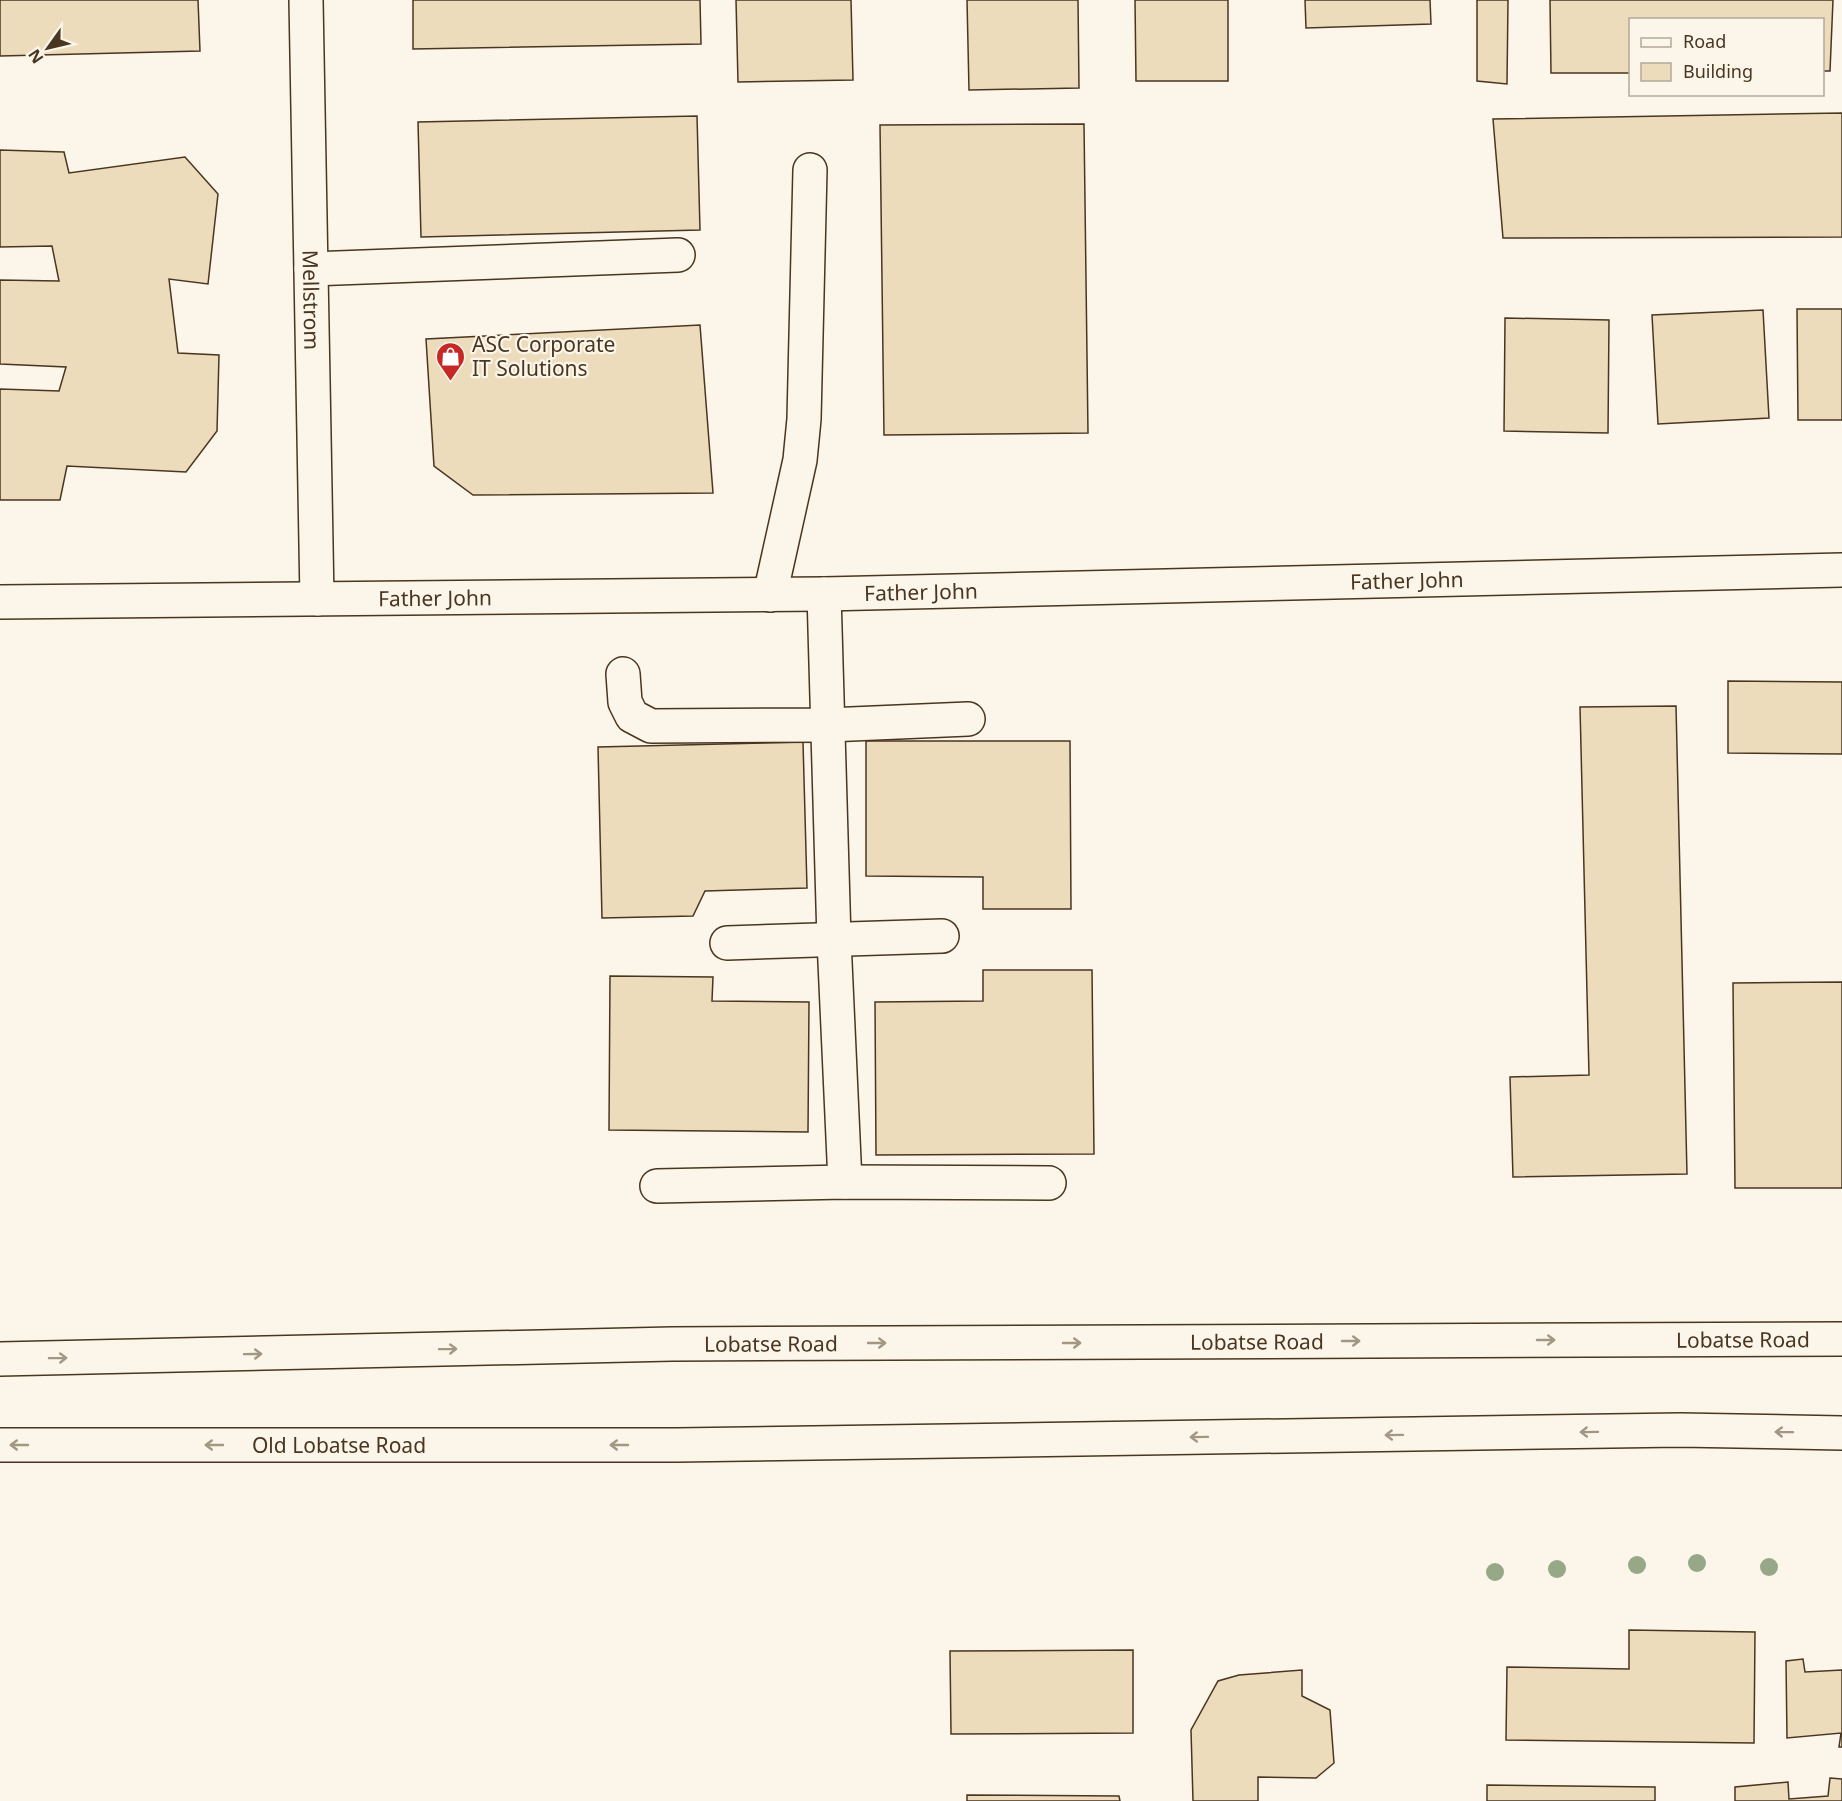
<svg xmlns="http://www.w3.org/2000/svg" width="1842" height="1801" font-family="'Noto Sans',sans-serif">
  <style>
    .building { fill: #ecdcbc; stroke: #4a3520; stroke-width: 1.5 }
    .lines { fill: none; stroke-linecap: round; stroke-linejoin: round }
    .minor-casing { stroke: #4a3520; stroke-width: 36 }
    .highway-casing { stroke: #4a3520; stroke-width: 36 }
    .minor { stroke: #fbf6e9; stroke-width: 33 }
    .highway { stroke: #fbf6e9; stroke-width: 33 }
    .tree { fill: #96a887 }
    .oneway { stroke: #a29684 }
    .labels { text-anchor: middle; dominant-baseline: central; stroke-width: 4.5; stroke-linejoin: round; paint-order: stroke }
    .street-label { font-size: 21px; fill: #4a3520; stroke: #fbf6e9 }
    .poi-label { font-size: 21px; fill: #4a3520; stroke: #fbf6e9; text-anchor: start }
  </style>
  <rect width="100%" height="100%" fill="#fbf6e9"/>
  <g class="building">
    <polygon points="0,0 198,0 200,51 0,56"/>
    <polygon points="413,0 700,0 701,44 413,49"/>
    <polygon points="736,0 851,0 853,80 738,82"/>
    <polygon points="967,0 1078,0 1079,88 969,90"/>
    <polygon points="1135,0 1228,0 1228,81 1136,81"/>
    <polygon points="1305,0 1430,0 1431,24 1306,28"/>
    <polygon points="1477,0 1508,0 1507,84 1477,81"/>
    <polygon points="1550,0 1833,0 1830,71 1822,71 1822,20 1630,20 1630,73 1551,73"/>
    <polygon points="1842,113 1842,237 1503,238 1493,119"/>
    <polygon points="697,116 700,230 421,237 418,122"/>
    <polygon points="1084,124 1088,433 884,435 880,125"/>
    <polygon points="0,150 64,152 69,173 185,157 218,194 208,284 169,279 178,353 219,355 217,431 186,472 67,466 60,500 0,500 0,389 59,391 66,367 0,364 0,280 59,281 52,246 0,247"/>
    <polygon points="1797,309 1842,309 1842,420 1798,420"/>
    <polygon points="1763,310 1769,418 1658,424 1652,315"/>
    <polygon points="1505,318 1609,320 1608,433 1504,431"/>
    <polygon points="700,325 713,493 473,495 434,466 426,339"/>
    <polygon points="1728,681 1842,682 1842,754 1728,753"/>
    <polygon points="1676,706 1687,1174 1513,1177 1510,1077 1589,1075 1580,707"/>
    <polygon points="866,741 1070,741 1071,909 983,909 983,877 866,876"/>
    <polygon points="803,742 807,888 705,891 693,916 602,918 598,747"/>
    <polygon points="983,970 1092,970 1094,1154 876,1155 875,1002 983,1001"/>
    <polygon points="610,976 713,977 712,1001 809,1002 808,1132 609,1130"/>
    <polygon points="1842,982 1842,1188 1735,1188 1733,983"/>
    <polygon points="1629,1630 1755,1632 1754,1743 1506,1740 1507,1667 1629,1669"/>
    <polygon points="1133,1650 1133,1733 951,1734 950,1651"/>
    <polygon points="1803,1659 1805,1672 1842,1670 1842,1747 1839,1747 1841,1733 1787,1738 1786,1661"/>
    <polygon points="1302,1670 1302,1696 1330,1710 1334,1763 1316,1778 1258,1777 1258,1801 1193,1801 1191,1730 1218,1681 1239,1675"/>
    <polygon points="1830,1778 1842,1779 1842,1801 1735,1801 1735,1787 1788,1782 1789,1799 1828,1796"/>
    <polygon points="1487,1785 1655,1787 1655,1801 1487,1801"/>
    <polygon points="967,1795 1119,1796 1120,1801 967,1801"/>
  </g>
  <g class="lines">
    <defs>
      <g id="minor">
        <path id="s1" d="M 306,0 L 317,599"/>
        <polyline points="311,269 678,255"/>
        <polyline points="824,594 834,940 845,1182"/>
        <polyline points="770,595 800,460 804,419 810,170"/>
        <path id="s2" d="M 0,602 L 824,594 L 1842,570"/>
        <polyline points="623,674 625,702 632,716 651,726 828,725 968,719"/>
        <polyline points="727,943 942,936"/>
        <polyline points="657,1186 845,1182 1049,1183"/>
      </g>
      <g id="highway">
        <path id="s3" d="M 0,1359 L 672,1344 L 1842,1339"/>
        <path id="s4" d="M 0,1445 L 677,1445 L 1680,1430 L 1842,1433"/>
      </g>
    </defs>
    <use href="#minor" class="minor-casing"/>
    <use href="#highway" class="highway-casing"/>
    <use href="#minor" class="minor"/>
    <use href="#highway" class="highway"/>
  </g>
  <g class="tree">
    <circle cx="1697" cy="1563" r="9"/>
    <circle cx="1637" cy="1565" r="9"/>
    <circle cx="1769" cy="1567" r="9"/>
    <circle cx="1557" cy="1569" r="9"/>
    <circle cx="1495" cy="1572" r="9"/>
  </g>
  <defs><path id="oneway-shaft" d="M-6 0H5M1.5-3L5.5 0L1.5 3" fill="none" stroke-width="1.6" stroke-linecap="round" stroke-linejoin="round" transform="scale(1.5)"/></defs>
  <g class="oneway">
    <use href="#oneway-shaft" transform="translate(1546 1340)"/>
    <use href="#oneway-shaft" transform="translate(1351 1341)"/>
    <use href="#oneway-shaft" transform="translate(877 1343)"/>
    <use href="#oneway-shaft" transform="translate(1072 1343)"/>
    <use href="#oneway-shaft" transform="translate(448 1349) rotate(-1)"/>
    <use href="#oneway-shaft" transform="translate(253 1354) rotate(-1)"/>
    <use href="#oneway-shaft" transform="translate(58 1358) rotate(-1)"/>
    <use href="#oneway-shaft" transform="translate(1589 1432) rotate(179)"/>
    <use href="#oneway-shaft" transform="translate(1784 1432) rotate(-179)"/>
    <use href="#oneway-shaft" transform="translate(1394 1435) rotate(179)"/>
    <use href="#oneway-shaft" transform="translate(1199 1437) rotate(179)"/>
    <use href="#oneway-shaft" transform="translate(19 1445) rotate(-180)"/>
    <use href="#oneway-shaft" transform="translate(214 1445) rotate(-180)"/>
    <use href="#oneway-shaft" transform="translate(619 1445) rotate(-180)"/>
  </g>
  <defs>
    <symbol id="shop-pin" viewBox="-11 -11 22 30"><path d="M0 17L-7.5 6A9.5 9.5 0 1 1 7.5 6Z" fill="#c62828" stroke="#fbf6e9"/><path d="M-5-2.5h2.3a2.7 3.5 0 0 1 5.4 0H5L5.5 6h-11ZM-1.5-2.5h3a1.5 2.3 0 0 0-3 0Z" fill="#fff"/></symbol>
  </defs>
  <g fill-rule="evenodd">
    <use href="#shop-pin" x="434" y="340" width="33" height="45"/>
  </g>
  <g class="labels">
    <g class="street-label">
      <text stroke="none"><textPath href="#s1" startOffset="300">Mellstrom</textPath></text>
      <text stroke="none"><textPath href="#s2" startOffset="1407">Father John</textPath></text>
      <text stroke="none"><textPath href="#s2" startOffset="921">Father John</textPath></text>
      <text stroke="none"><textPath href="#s2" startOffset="435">Father John</textPath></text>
      <text stroke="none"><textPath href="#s3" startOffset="1743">Lobatse Road</textPath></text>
      <text stroke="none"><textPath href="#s3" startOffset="1257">Lobatse Road</textPath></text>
      <text stroke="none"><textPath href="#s3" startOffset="771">Lobatse Road</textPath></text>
      <text stroke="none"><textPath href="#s4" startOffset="339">Old Lobatse Road</textPath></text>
    </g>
    <g class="poi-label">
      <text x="472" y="344">ASC Corporate<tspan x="472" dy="24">IT Solutions</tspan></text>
    </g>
  </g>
  <rect x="1629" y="18" width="195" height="78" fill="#fbf6e9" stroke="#b4a999" stroke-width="1.5"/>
  <rect x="1641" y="38" width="30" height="9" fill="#fbf6e9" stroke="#b4a999" stroke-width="1.5"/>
  <text x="1683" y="48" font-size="18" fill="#4a3520">Road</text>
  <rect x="1641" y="63" width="30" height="18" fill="#ecdcbc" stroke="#b4a999" stroke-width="1.5"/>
  <text x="1683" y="78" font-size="18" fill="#4a3520">Building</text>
  <g transform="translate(48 48) rotate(236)" stroke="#fbf6e9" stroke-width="4.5" paint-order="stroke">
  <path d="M0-4.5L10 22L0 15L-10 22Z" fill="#4a3520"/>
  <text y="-9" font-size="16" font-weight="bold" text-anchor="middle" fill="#4a3520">N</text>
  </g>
</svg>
